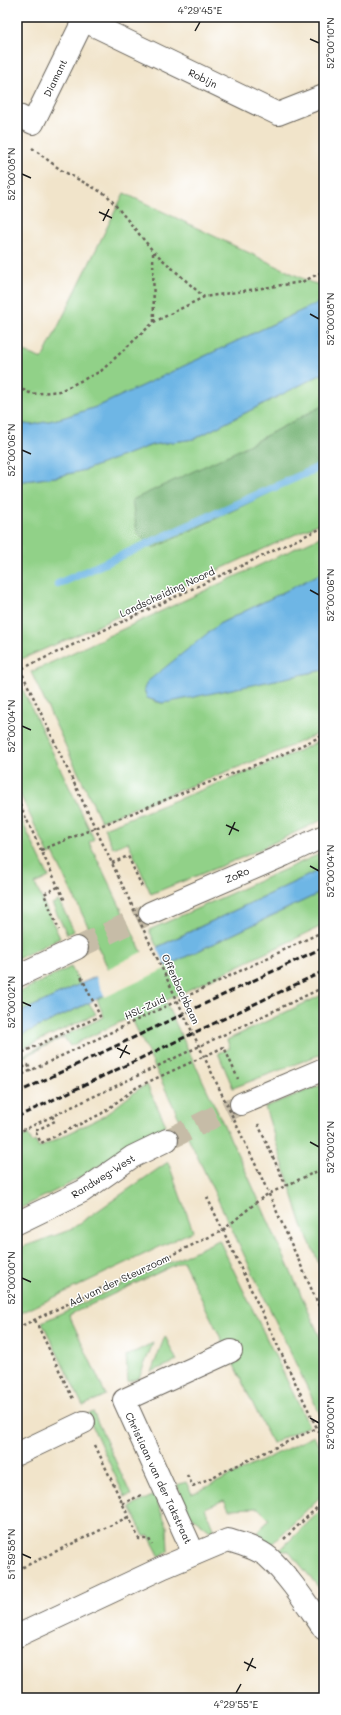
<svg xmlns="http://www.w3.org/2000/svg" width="341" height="1715" font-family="Mali,sans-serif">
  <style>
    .green { fill: #91d188; stroke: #567652 }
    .forest { fill: #74b374; stroke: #486848 }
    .water { fill: #6eb6e5; stroke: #456980 }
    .pier { fill: #f1e4ca }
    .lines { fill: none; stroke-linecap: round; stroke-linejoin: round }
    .stream { stroke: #6eb6e5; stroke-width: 8 }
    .minor-tunnel { stroke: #c6bca7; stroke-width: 22; stroke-dasharray: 22 11; stroke-linecap: butt }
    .major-tunnel { stroke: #c6bca7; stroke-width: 22; stroke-dasharray: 22 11; stroke-linecap: butt }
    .minor-casing { stroke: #676259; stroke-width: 24 }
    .major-casing { stroke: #676259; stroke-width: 24 }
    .path { stroke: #676259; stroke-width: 2.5; stroke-dasharray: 3 3; stroke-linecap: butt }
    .minor { stroke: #fff; stroke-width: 22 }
    .major { stroke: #fff; stroke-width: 22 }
    .rail { stroke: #1c1c1c; stroke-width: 3; stroke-dasharray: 6 3; stroke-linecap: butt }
    .path-bridge { stroke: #676259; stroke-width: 2.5; stroke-dasharray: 3 3; stroke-linecap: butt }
    .ticks { fill: none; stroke: #1c1c1c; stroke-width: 1.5 }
    .labels { text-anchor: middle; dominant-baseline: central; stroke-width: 3; stroke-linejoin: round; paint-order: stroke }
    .street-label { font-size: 10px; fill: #1c1c1c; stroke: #fff }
    .neatline { fill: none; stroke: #1c1c1c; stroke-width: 1.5 }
    .ticks-label { font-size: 10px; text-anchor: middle; fill: #1c1c1c }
  </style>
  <rect width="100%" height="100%" fill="#fff"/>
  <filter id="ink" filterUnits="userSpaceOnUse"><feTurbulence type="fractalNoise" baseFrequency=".025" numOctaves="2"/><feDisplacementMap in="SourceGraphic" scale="8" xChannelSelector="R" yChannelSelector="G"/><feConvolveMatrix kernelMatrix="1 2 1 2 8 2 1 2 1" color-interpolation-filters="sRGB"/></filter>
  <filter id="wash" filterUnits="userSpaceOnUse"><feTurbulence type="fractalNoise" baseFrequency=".012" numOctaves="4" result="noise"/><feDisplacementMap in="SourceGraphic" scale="16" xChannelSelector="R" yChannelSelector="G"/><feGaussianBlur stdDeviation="0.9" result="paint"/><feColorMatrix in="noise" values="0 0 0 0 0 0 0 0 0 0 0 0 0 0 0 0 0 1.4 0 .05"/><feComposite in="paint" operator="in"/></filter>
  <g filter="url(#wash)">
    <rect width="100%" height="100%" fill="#f1e4ca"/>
    <g class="green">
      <polygon points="124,193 310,282 324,286 324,300 99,406 62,418 32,425 17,423 17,349 42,359"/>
      <polygon points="324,373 324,405 239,450 154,548 324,467 324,521 91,629 17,661 17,482 55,477 85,470 152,445 194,439"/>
      <path d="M 324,535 L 324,572 L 219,624 L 144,689 C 145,698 154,702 162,703 L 324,670 L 324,731 L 277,752 L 101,821 L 31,672 Z"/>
      <polygon points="17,683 21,686 94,839 89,842 152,973 324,891 324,925 165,1001 248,1176 324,1346 324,1423 131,1017 70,1046 64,1037 17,1060 17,1058 104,1017 97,999 118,989 53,853 49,855 17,788"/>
      <polygon points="324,739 324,819 241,858 151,894 128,842 113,848 104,828 281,759"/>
      <polygon points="17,811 49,877 35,884 60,938 17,959"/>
      <polygon points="324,852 324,868 157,947 149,930"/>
      <polygon points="59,901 74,931 67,934 52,904"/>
      <polygon points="71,967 80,984 17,1014 17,993"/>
      <polygon points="324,994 324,1053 233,1088 218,1053 230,1048 227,1040"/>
      <polygon points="89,1003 96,1014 17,1051 17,1037"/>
      <polygon points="324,1084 324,1275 302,1225 265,1107"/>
      <polygon points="147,1085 166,1125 69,1184 17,1210 17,1139 28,1134 32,1143 35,1141 39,1148 104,1116 140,1088"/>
      <polygon points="168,1162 193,1231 17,1315 17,1249 70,1230"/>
      <polygon points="219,1240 309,1426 272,1443 183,1261 69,1315 106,1395 83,1406 42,1322"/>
      <polygon points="165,1336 177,1361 151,1372"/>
      <polygon points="153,1343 139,1378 128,1382 126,1356"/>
      <polygon points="93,1412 131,1495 125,1497 87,1415"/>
      <polygon points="314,1436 324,1458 324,1493 271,1545 258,1532 269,1519 258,1508 229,1509 224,1500 205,1508 214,1530 210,1531 190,1515 177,1485 186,1482 192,1494"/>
      <polygon points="154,1495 167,1526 168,1552 160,1557 149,1536 144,1536 130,1507"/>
      <polygon points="324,1507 324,1594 289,1551 279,1551"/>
    </g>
    <polygon class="forest" points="324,405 324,467 154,548 137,533 132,500 239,450"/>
    <g class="water">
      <polygon points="324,300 324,373 194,439 152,445 85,470 55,477 17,482 17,423 32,425 62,418 99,406"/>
      <polygon points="324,572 324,670 170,702 162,703 147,698 144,689 147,682 219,624"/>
      <polygon points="324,868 324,891 17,1037 17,1014"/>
    </g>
    <polygon class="pier" points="156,945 167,968 105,997 95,975"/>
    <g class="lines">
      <polyline class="stream" points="58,584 324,465"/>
    </g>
  </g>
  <g filter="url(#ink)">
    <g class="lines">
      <polyline class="minor-tunnel" points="77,948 150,913"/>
      <polyline class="major-tunnel" points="167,1140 241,1104"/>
      <defs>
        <g id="minor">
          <polyline points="83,20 278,114 324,96"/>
          <polyline points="17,115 33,123 85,17"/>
          <polyline points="150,913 284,855 324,836"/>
          <polyline points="17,976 77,948"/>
          <polyline points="17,1454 84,1422"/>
          <polyline points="194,1554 124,1400 231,1351"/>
          <path d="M 17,1636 L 164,1567 L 228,1540 C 241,1544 257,1548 268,1557 C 289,1576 308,1606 324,1629"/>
        </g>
        <g id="major">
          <polyline points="241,1104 324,1069"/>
          <polyline points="17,1223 83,1191 132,1157 167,1140"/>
        </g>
      </defs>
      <use href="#minor" class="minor-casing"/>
      <use href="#major" class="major-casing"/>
      <g class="path">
        <polyline points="32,148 61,170 107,195 153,251"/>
        <polyline points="154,322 153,251 204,297"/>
        <polyline points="17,387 32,394 60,391 101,371 154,322 204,297 302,282 324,271"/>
        <polyline points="20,669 118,876"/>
        <polyline points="17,671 324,527"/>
        <polyline points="17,799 65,901"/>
        <polyline points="41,850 187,791 281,755 324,735"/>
        <polyline points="112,863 128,856 143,889"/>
        <polyline points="58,887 44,894 59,930"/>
        <polyline points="17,1055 100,1016 80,974"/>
        <polyline points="17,1070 28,1065 31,1071"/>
        <polyline points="17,1077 324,931"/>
        <polyline points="52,1116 55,1121 35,1131 41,1143 101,1114 137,1087 224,1047 238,1079"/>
        <polyline points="258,1124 286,1186"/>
        <polyline points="17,1133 324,987"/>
        <polyline points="259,1172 324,1317"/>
        <polyline points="207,1197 324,1443"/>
        <polyline points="35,1320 74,1401"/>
        <polyline points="17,1328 222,1231 259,1200 268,1194 324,1168"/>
        <polyline points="95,1445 139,1539 149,1539 152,1545"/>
        <polyline points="187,1475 193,1486 317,1428"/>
        <polyline points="122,1504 141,1495"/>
        <polyline points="284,1539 324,1501"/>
        <polyline points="17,1570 128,1517"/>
      </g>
      <use href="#minor" class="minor"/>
      <use href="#major" class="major"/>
      <g class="rail">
        <polyline points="17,1093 324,947"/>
        <polyline points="17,1117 324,971"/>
      </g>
      <polyline class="path-bridge" points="118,876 259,1172"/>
    </g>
  </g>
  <path class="ticks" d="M 195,31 L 200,22M 310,39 L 319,43M 22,174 L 31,178M 99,212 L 112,218M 103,221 L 109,209M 310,314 L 319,319M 22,450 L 31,454M 310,590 L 319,595M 22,726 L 31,730M 226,825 L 239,831M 229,835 L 235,822M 310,866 L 319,871M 22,1002 L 31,1006M 117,1048 L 130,1054M 120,1058 L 127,1045M 310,1142 L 319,1147M 22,1278 L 31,1282M 310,1418 L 319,1423M 22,1554 L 31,1558M 244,1662 L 256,1668M 247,1671 L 253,1658M 236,1693 L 241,1684"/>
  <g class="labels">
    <g class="street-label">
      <text transform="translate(55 78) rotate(-64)">Diamant</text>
      <text transform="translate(203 78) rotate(26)">Robijn</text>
      <text transform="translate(167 592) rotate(-25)">Landscheiding Noord</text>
      <text transform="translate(237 875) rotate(-23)">ZoRo</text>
      <text transform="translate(181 989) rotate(65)">Offenbachbaan</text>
      <text transform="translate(145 1007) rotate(-25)">HSL-Zuid</text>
      <text transform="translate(103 1176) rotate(-32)">Randweg-West</text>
      <text transform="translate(119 1280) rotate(-25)">Ad van der Steurzoom</text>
      <text transform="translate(159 1478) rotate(65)">Christiaan van der Takstraat</text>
    </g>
  </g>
  <rect width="341" height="1715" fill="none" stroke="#fff" stroke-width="44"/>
  <rect x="22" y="22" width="297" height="1671" class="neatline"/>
  <g class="ticks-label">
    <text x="200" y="14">4°29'45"E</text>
    <text transform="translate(330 43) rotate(-90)" y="4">52°00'10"N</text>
    <text transform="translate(11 174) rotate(-90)" y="4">52°00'08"N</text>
    <text transform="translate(330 319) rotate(-90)" y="4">52°00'08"N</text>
    <text transform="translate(11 450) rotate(-90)" y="4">52°00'06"N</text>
    <text transform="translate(330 595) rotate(-90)" y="4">52°00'06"N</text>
    <text transform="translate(11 726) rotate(-90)" y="4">52°00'04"N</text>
    <text transform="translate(330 871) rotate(-90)" y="4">52°00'04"N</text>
    <text transform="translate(11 1002) rotate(-90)" y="4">52°00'02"N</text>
    <text transform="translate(330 1147) rotate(-90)" y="4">52°00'02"N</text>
    <text transform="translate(11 1278) rotate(-90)" y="4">52°00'00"N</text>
    <text transform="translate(330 1423) rotate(-90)" y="4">52°00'00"N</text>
    <text transform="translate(11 1554) rotate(-90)" y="4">51°59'58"N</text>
    <text x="236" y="1708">4°29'55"E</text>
  </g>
</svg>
